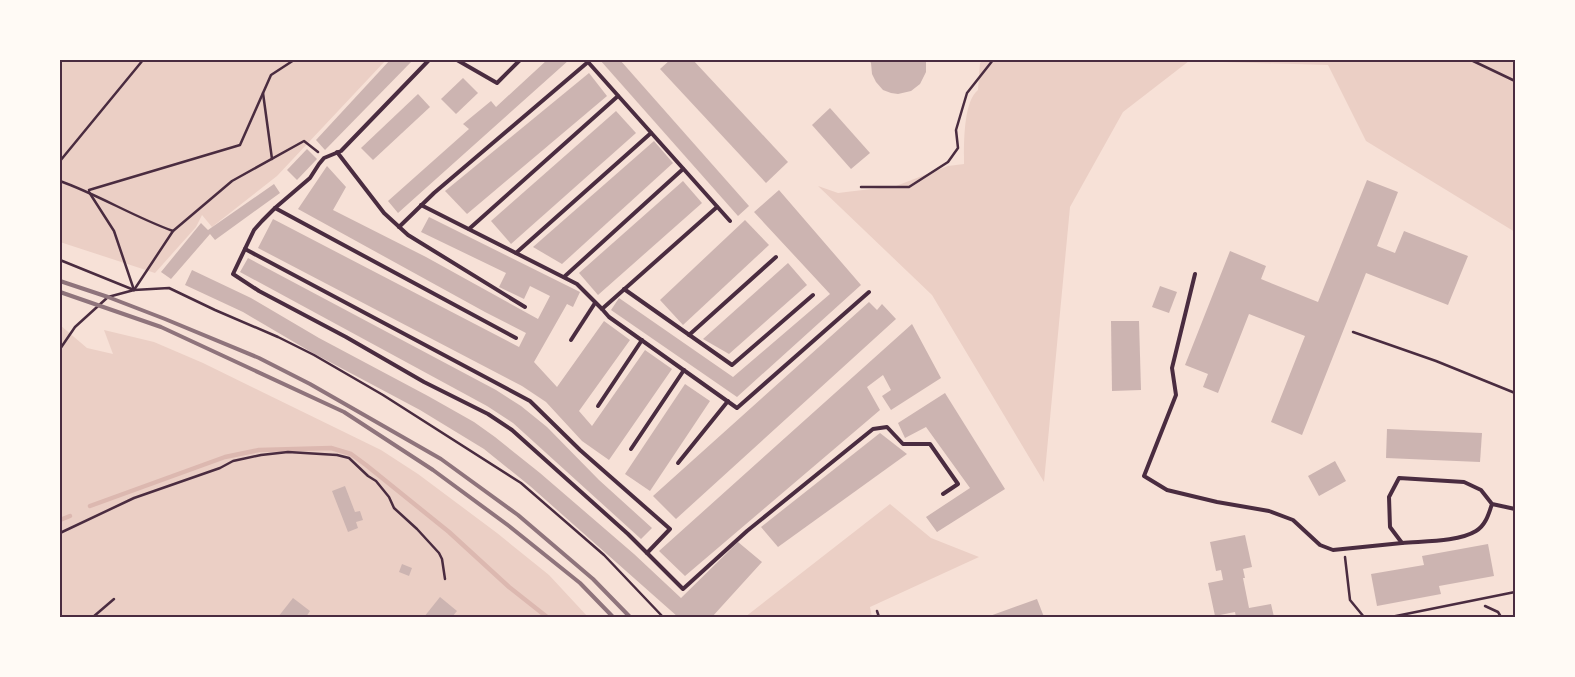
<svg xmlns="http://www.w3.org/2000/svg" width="1575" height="677" font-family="Inter,sans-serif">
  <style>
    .green { fill: #ebcfc5 }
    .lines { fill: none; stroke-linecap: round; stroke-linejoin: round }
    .stream { stroke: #dcb8b0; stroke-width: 4.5 }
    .building { fill: #ccb4b1 }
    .path { stroke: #4a2c40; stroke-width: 2.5 }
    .service { stroke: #4a2c40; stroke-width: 4 }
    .rail { stroke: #8f747c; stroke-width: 4 }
    .neatline { fill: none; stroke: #4a2c40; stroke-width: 2 }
  </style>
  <rect width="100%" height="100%" fill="#f7e1d7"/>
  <g class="green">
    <polygon points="60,60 386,60 277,176 212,227 202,215 196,227 155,273 60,242"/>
    <path d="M 984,60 L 1515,60 L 1515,232 L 1366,141 L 1328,65 L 1189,61 L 1123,112 L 1070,207 L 1044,482 L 932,295 L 818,186 L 838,193 L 896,186 L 948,166 L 964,164 C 964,145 963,102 978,90 L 980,63 Z"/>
    <polygon points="60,325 87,348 113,354 104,330 154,342 203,363 381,450 418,474 497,533 549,575 588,617 60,617"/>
    <polygon points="890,504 931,538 979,557 870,607 872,617 745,617"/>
  </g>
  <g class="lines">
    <g class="stream">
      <polyline points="90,506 225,457 259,450 331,448 351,454 366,465 449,532 509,587 547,617"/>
      <polyline points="60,520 70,516"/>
    </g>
  </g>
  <g class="building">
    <polygon points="390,60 413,60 325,150 316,140"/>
    <polygon points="547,60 569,60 398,213 388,201 469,129 463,124 491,101 496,107"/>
    <polygon points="600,60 620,60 749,206 738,216"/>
    <polygon points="670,60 693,60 788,162 766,183 660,69"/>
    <polygon points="869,60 926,60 926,72 920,84 911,91 898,94 891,93 883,90 876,82 872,74 871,63"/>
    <polygon points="589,73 607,96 467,214 445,191"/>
    <polygon points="463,78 478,93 456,114 441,99"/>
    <polygon points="418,94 430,107 373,160 361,148"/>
    <polygon points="830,108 870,153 851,169 812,125"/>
    <polygon points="616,111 636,133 511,244 491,221"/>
    <polygon points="654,141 673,163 562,264 533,247"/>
    <polygon points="307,149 317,159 297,180 287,170"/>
    <polygon points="327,166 346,187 333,210 426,257 538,319 550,296 530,286 524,299 499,287 506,273 421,232 429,217 580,292 573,307 567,304 534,362 557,387 604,321 630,340 579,411 592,426 645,350 672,369 609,460 582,441 546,402 522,386 258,248 273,219 519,347 526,333 485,312 298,209"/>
    <polygon points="1367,180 1398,192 1377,246 1395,253 1404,231 1468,256 1448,305 1366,273 1302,435 1271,422 1305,336 1249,314 1218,393 1203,387 1208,374 1185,365 1230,251 1266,266 1261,279 1318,302"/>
    <polygon points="683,181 702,203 598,295 579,273"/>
    <polygon points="274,184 280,193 215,240 210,234 171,279 161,272 201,223 208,230"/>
    <polygon points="779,190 861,285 737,397 611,310 619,298 733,377 830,294 754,212"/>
    <polygon points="745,220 769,245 683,325 660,300"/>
    <polygon points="248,258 496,390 521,406 547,427 599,480 652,528 641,539 513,423 487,406 240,272"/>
    <polygon points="788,263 807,285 729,354 703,339"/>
    <polygon points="192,270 251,298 319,338 428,396 474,422 495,437 540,473 634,554 681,598 738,542 762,562 712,617 678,617 530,486 484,449 420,410 311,352 243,312 185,285"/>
    <polygon points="1160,286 1177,292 1169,313 1152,307"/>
    <polygon points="869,302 877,310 882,304 896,319 676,519 653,496"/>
    <polygon points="1111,321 1139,321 1141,390 1112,391"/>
    <polygon points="912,324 941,378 891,410 882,396 891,390 883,375 867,387 880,410 685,576 659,551"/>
    <polygon points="685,384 710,401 650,491 625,474"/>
    <polygon points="945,393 1005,489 937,532 926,517 970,488 926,427 905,438 898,423"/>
    <polygon points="1387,429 1482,433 1480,462 1386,458"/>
    <polygon points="880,433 907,454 778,547 761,527"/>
    <polygon points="1335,461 1346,481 1319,496 1308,476"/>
    <polygon points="345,486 355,512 360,511 363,520 356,522 358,528 348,532 332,491"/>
    <polygon points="1245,535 1252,567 1243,569 1245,578 1243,578 1249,608 1271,604 1274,617 1236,617 1235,612 1215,616 1208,583 1223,580 1221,570 1216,571 1210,542"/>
    <polygon points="1488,544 1494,576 1439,586 1441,594 1377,606 1371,574 1424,565 1422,556"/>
    <polygon points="402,564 412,568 409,576 399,572"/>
    <polygon points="440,597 457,611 452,617 424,617"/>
    <polygon points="293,598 310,611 306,617 278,617"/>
    <polygon points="1037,599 1044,617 987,617"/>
  </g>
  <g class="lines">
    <g class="path">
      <polyline points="1471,60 1515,81"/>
      <polyline points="263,93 272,159"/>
      <polyline points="60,161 143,60"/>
      <path d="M 60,181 C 99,195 134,217 173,231 L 232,181 L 304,141 L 318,152"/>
      <polyline points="861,187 909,187 948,162 958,148 956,130 967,93 993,60"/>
      <polyline points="89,190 240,145 271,75 294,60"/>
      <polyline points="89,192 114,231 134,290"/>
      <polyline points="60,260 134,290 173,231"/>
      <polyline points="1353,332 1436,361 1515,393"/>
      <polyline points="60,349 75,327 108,297 134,290 169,288 215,310 278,337 314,355 383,395 521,483 604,555 663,617"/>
      <polyline points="60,533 134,498 220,468 233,461 261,455 288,452 337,455 349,458 368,476 376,481 389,497 394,508 417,529 439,553 442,559 445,579"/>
      <polyline points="1345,557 1350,600 1364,617"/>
      <polyline points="1485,606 1498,612 1501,617"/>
      <polyline points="877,611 879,617"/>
      <polyline points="93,617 114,599"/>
      <polyline points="1391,617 1515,592"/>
    </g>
    <g class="service">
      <polyline points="429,60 341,151 324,158 319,164 310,178 275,208 262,221 254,230 233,274 259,291 346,337 424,382 488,414 512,430 628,534 683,589 747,531 873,429 887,427 903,444 930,444 958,484 943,494"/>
      <polyline points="457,60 497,83 520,60"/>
      <polyline points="337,152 384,213 408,235 525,307"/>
      <polyline points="421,205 577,284 602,309 717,207"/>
      <polyline points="275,208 516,338"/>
      <polyline points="399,227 434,193 588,62 730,221"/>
      <polyline points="469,229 618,96"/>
      <polyline points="245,249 530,401 580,450 670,529 647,553"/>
      <polyline points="516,253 651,133"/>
      <polyline points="1195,274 1172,368 1176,395 1144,476 1167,490 1217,502 1269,511 1293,520 1320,545 1333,550 1402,543"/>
      <polyline points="564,277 683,169"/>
      <polyline points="624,289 732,365 813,295"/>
      <polyline points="602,309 609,317 737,408 869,292"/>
      <polyline points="689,335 776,257"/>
      <polyline points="571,340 595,303"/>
      <polyline points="598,406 642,340"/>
      <polyline points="631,449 684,370"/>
      <polyline points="678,463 728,401"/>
      <path d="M 1492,504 C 1489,513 1486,525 1476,531 C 1458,542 1424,541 1402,543 L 1390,527 L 1389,497 L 1399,478 L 1464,482 L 1481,490 L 1492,504 L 1515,509"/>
    </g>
    <g class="rail">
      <polyline points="60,281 108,297 165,319 259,358 310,384 441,459 518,515 593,579 630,617"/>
      <polyline points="60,292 161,327 344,412 433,470 509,526 580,583 613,617"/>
    </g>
  </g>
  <rect width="1575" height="677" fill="none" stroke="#fffaf5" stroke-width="122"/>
  <rect x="61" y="61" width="1453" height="555" class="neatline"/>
</svg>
